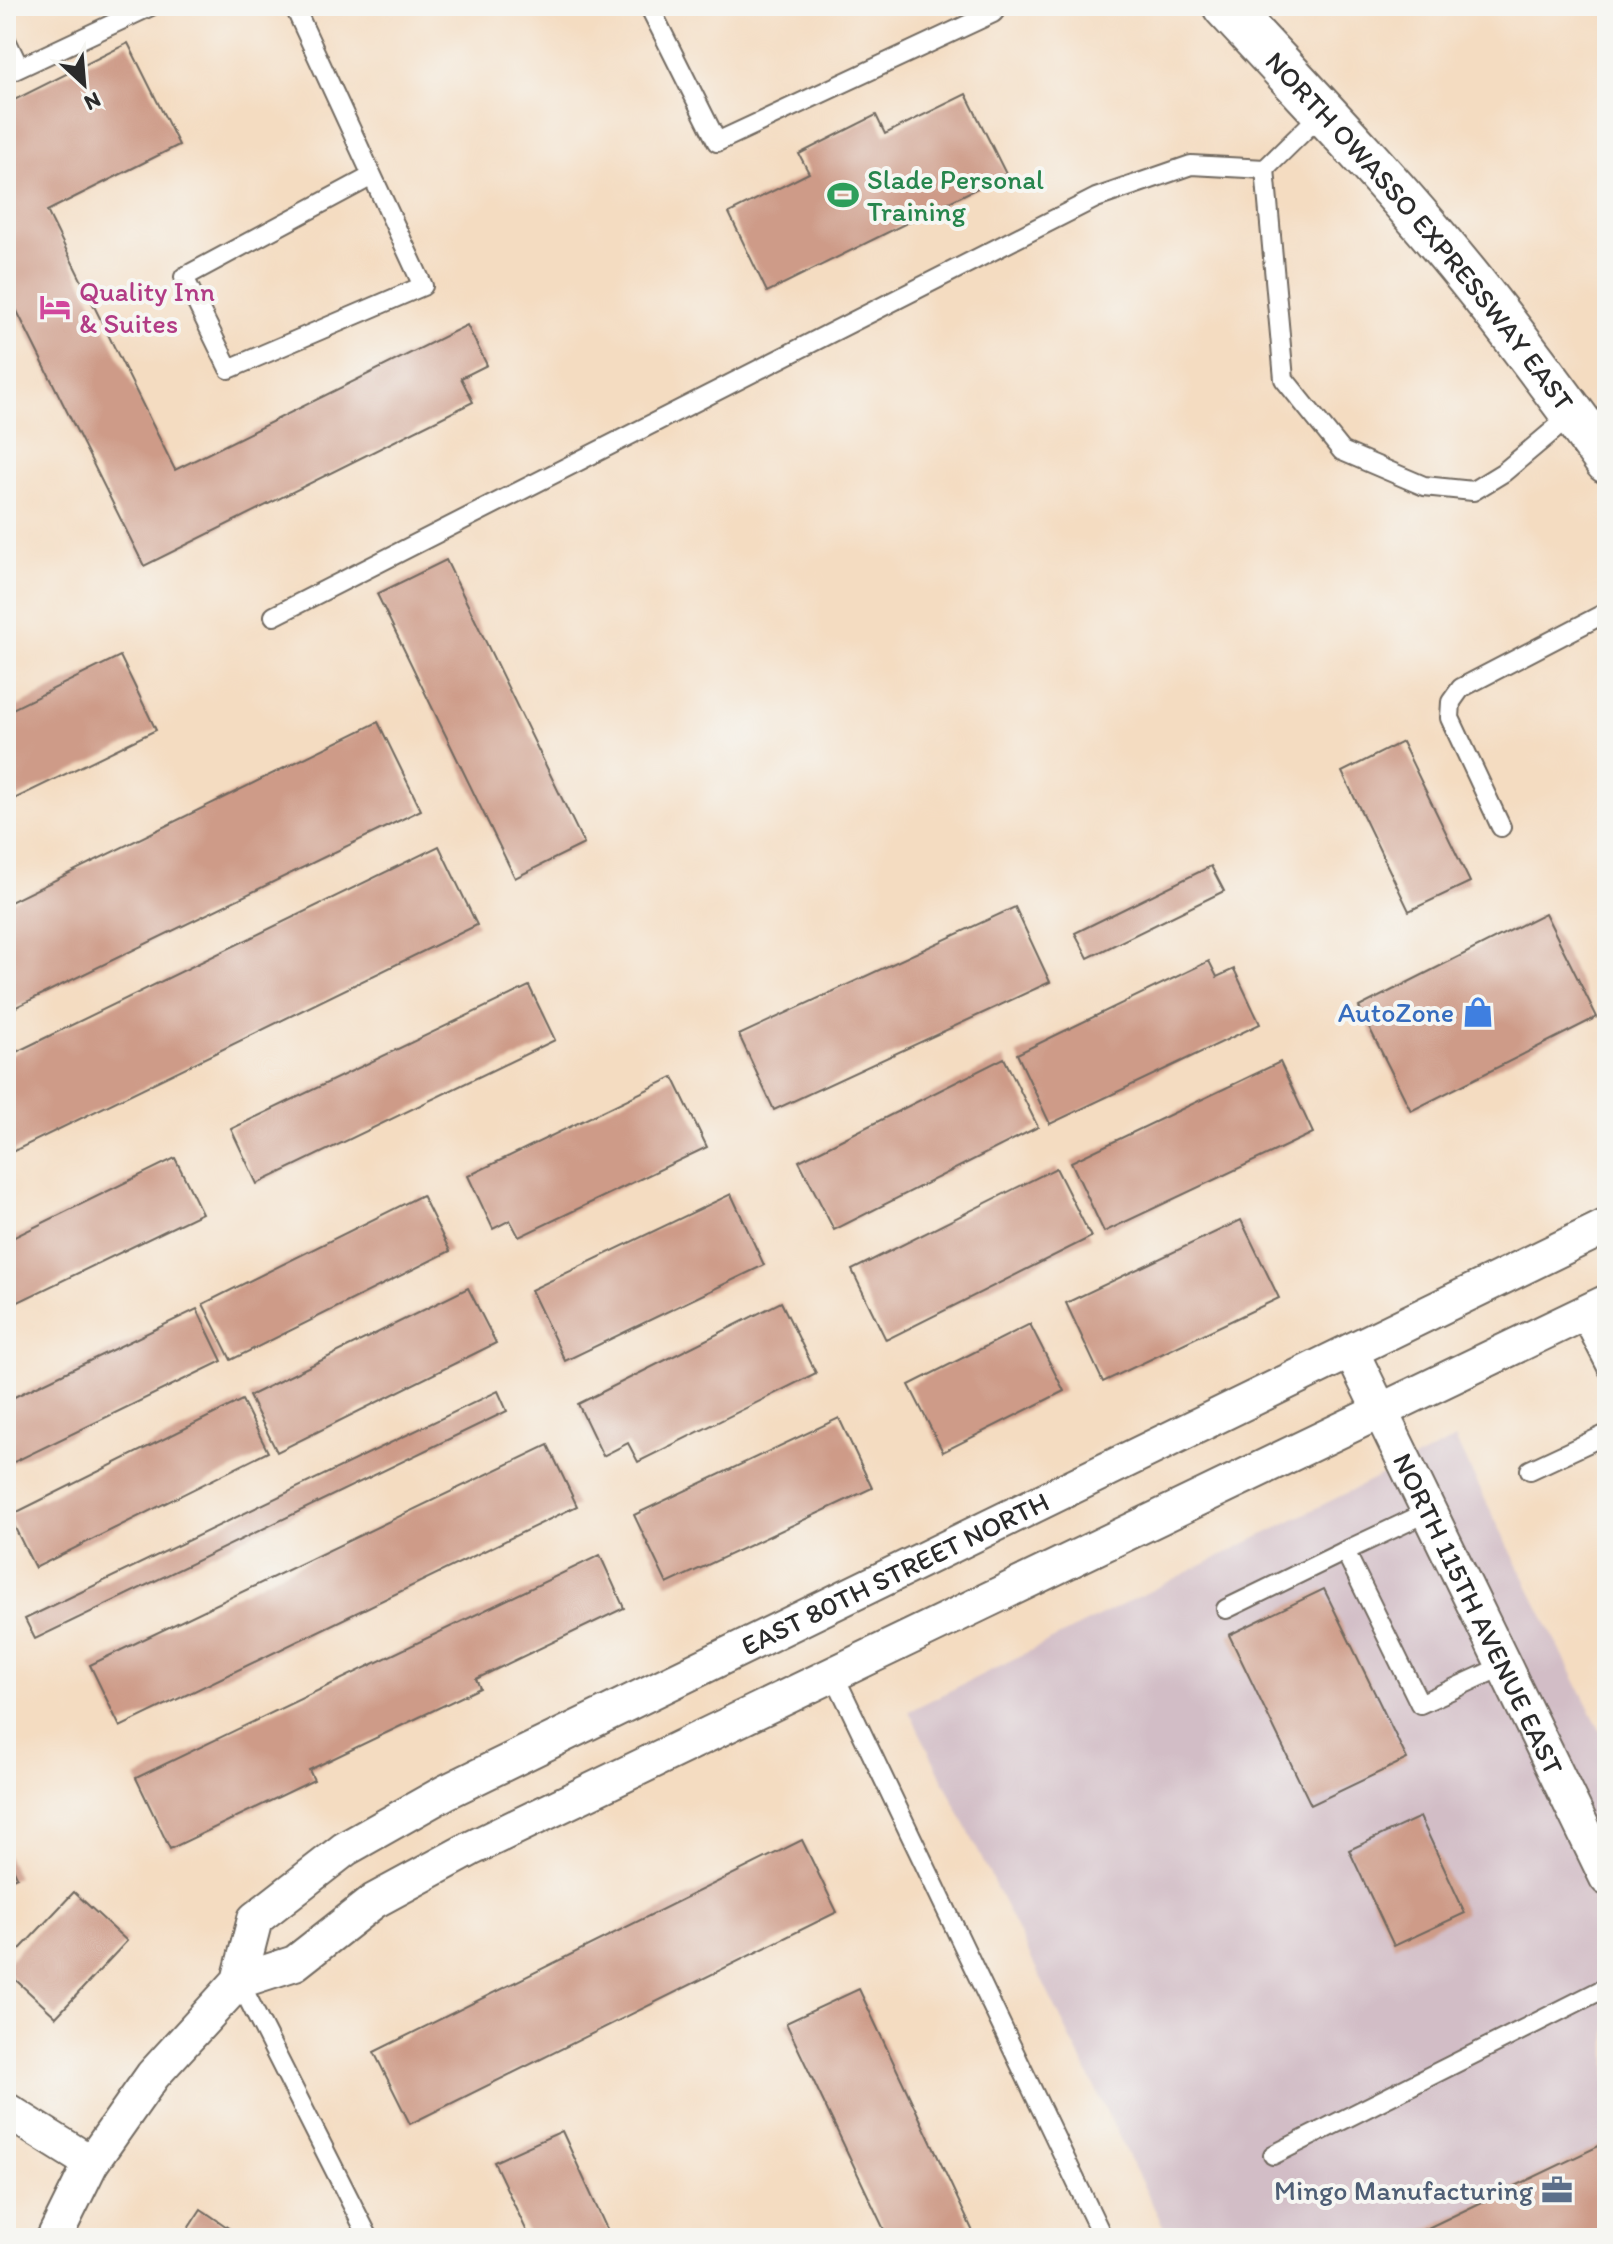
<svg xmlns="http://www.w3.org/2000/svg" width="1613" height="2244" font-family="Itim,sans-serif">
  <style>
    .industrial { fill: #d2bdc6 }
    .building { fill: #ce9b88 }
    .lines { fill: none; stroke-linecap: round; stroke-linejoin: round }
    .lane-casing { stroke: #716960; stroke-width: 22 }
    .street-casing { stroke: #716960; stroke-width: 38 }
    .secondary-casing { stroke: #716960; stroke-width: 48 }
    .lane { stroke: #fff; stroke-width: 18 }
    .street { stroke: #fff; stroke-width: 34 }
    .secondary { stroke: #fff; stroke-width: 44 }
    .labels { text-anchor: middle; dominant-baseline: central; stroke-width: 8; stroke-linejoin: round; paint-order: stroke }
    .leisure-label { font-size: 28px; fill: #27864d; stroke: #f6f6f2; text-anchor: start }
    .street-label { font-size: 28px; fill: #2b2b2b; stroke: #f6f6f2 }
    .hotel-label { font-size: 28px; fill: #b23c85; stroke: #f6f6f2; text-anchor: start }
    .shop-label { font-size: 28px; fill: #366cbe; stroke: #f6f6f2; text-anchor: end }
    .service-label { font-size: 28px; fill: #4e5e75; stroke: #f6f6f2; text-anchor: end }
  </style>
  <rect width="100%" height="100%" fill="#f6f6f2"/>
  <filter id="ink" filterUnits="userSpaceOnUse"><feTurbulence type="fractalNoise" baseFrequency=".0125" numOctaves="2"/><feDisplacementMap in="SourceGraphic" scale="16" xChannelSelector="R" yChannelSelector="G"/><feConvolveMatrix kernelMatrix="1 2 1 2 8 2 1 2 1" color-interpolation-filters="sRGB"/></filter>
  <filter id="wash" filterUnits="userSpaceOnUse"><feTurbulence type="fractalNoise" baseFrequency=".006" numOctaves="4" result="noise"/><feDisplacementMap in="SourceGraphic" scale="32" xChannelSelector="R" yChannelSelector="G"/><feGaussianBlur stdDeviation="1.8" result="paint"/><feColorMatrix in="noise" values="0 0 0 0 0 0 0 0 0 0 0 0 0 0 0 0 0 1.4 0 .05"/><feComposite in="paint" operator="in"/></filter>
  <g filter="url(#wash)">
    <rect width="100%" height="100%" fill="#f4dcc1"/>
    <polygon class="industrial" points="1455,1439 1607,1744 1607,2238 1169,2238 909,1711"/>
    <g id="blocks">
      <g class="building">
        <polygon points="128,43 179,145 47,211 175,470 467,325 487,365 461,378 473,402 144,566 6,289 6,104"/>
        <polygon points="966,94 1006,174 767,292 729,213 809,173 799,154 876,115 885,134"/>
        <polygon points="446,560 584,844 515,878 377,594"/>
        <polygon points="120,656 156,730 6,803 6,712"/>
        <polygon points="378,722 421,810 6,1012 6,904"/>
        <polygon points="1402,742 1470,882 1409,911 1342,772"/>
        <polygon points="439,846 477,925 6,1155 6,1057"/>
        <polygon points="1211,866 1224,891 1088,958 1075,933"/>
        <polygon points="1015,907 1050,982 774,1110 739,1035"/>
        <polygon points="1545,913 1597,1017 1411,1111 1359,1007"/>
        <polygon points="1209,961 1217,977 1234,969 1260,1024 1050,1124 1017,1054"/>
        <polygon points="529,986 555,1040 257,1184 231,1129"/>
        <polygon points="1004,1058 1038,1127 834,1230 799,1161"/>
        <polygon points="1280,1062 1313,1133 1104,1232 1071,1162"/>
        <polygon points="673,1077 707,1147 519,1237 510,1220 493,1229 468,1176"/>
        <polygon points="175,1158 202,1213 6,1308 6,1241"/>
        <polygon points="1056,1168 1091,1237 886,1340 852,1270"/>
        <polygon points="731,1194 764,1265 565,1361 531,1290"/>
        <polygon points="422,1195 450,1251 231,1360 203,1304"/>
        <polygon points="1241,1220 1279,1298 1103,1382 1066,1303"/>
        <polygon points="468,1288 496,1343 277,1452 249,1396"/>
        <polygon points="781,1302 816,1373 638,1462 628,1443 603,1456 578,1404"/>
        <polygon points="197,1309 222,1361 6,1466 6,1401"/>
        <polygon points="1030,1324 1064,1391 943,1452 909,1385"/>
        <polygon points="498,1391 507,1411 35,1639 25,1619"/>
        <polygon points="242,1400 268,1452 35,1568 9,1516"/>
        <polygon points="839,1418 872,1488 667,1584 634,1515"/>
        <polygon points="548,1445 577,1506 120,1727 90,1665"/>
        <polygon points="600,1555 624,1608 476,1679 480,1688 309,1770 314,1780 170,1849 136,1778"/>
        <polygon points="1324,1589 1407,1759 1311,1805 1229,1635"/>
        <polygon points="1420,1817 1465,1913 1394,1946 1349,1850"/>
        <polygon points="802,1840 837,1912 410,2124 374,2052"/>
        <polygon points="6,1853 17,1877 6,1882"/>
        <polygon points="74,1892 127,1941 56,2017 6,1971 6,1964"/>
        <polygon points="859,1989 976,2238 888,2238 786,2023"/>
        <polygon points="562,2131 611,2238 530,2238 494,2162"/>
        <polygon points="1607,2142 1607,2238 1407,2238"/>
        <polygon points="201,2209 243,2238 182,2238"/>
      </g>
    </g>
  </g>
  <g filter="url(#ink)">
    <use href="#blocks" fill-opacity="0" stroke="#716960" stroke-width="2"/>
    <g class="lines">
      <defs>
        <g id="lane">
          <polyline points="294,6 423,286 229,369 184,277 372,176"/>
          <polyline points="649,6 717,142 993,13 999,6"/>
          <polyline points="6,40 19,67"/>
          <polyline points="6,74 151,6"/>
          <polyline points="1265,169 1284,379 1342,451 1424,486 1473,491 1504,472 1573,414"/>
          <polyline points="274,616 1096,198 1191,165 1265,169 1323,112"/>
          <polyline points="1501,827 1450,718 1451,702 1461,688 1607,612"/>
          <polyline points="1580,1315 1607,1368"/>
          <polyline points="1530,1470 1607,1434"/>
          <polyline points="1428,1512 1345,1551 1420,1704 1503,1666"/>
          <polyline points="1226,1609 1345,1551"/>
          <polyline points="834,1675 1103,2238"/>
          <polyline points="239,1981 369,2238"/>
          <polyline points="1273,2155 1607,1987"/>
        </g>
        <g id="street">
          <path id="s1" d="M 1351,1351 L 1607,1878"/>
          <polyline points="239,1981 295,1963 374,1901 470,1849 1607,1302"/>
          <polyline points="6,2110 91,2163"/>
          <path id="s2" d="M 54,2238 L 91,2163 L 153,2075 L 239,1981 L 255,1919 L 345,1849 L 446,1792 L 1607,1226"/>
        </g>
        <g id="secondary">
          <path id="s3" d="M 1225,6 C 1299,86 1375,165 1445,249 C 1502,317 1555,389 1607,461"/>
        </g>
      </defs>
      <use href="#lane" class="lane-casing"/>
      <use href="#street" class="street-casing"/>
      <use href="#secondary" class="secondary-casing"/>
      <use href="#lane" class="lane"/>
      <use href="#street" class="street"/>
      <use href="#secondary" class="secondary"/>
    </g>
  </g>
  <defs>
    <symbol id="stadium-bare" viewBox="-9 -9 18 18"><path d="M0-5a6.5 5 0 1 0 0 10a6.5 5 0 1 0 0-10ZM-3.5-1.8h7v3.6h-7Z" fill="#2e9e5b" stroke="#f6f6f2" stroke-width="2.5" paint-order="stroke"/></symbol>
    <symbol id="hotel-bare" viewBox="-9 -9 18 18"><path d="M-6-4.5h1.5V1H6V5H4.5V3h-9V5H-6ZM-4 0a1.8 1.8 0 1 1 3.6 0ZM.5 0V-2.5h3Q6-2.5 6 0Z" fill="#d1479c" stroke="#f6f6f2" stroke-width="2.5" paint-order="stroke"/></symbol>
    <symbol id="shop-bare" viewBox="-9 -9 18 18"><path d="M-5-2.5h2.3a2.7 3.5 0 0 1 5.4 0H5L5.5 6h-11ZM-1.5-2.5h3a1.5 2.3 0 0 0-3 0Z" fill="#3f7fe0" stroke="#f6f6f2" stroke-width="2.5" paint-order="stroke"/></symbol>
    <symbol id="office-bare" viewBox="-9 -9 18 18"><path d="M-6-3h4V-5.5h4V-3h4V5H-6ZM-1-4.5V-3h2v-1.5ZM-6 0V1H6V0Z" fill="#5c6f8a" stroke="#f6f6f2" stroke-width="2.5" paint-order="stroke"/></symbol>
  </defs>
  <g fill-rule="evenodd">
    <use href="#stadium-bare" x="821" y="173" width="44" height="44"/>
    <use href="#hotel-bare" x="33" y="285" width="44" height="44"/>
    <use href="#shop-bare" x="1456" y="990" width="44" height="44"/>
    <use href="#office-bare" x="1535" y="2168" width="44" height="44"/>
  </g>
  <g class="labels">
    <g class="leisure-label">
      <text x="867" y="179">Slade Personal<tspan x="867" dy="32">Training</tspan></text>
    </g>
    <g class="street-label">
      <text stroke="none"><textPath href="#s3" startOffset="298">NORTH OWASSO EXPRESSWAY EAST</textPath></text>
      <text stroke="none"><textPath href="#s2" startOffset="1112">EAST 80TH STREET NORTH</textPath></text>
      <text stroke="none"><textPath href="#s1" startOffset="292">NORTH 115TH AVENUE EAST</textPath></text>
    </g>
    <g class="hotel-label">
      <text x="79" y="291">Quality Inn<tspan x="79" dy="32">&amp; Suites</tspan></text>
    </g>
    <g class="shop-label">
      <text x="1454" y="1012">AutoZone</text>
    </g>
    <g class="service-label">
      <text x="1533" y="2190">Mingo Manufacturing</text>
    </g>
  </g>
  <rect width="1613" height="2244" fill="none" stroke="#f6f6f2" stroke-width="32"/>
  <g transform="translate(84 84) rotate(154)" stroke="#f6f6f2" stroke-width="6" paint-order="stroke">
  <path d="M0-6L14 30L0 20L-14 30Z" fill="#2b2b2b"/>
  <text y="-12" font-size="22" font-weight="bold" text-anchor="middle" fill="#2b2b2b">N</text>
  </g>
</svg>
